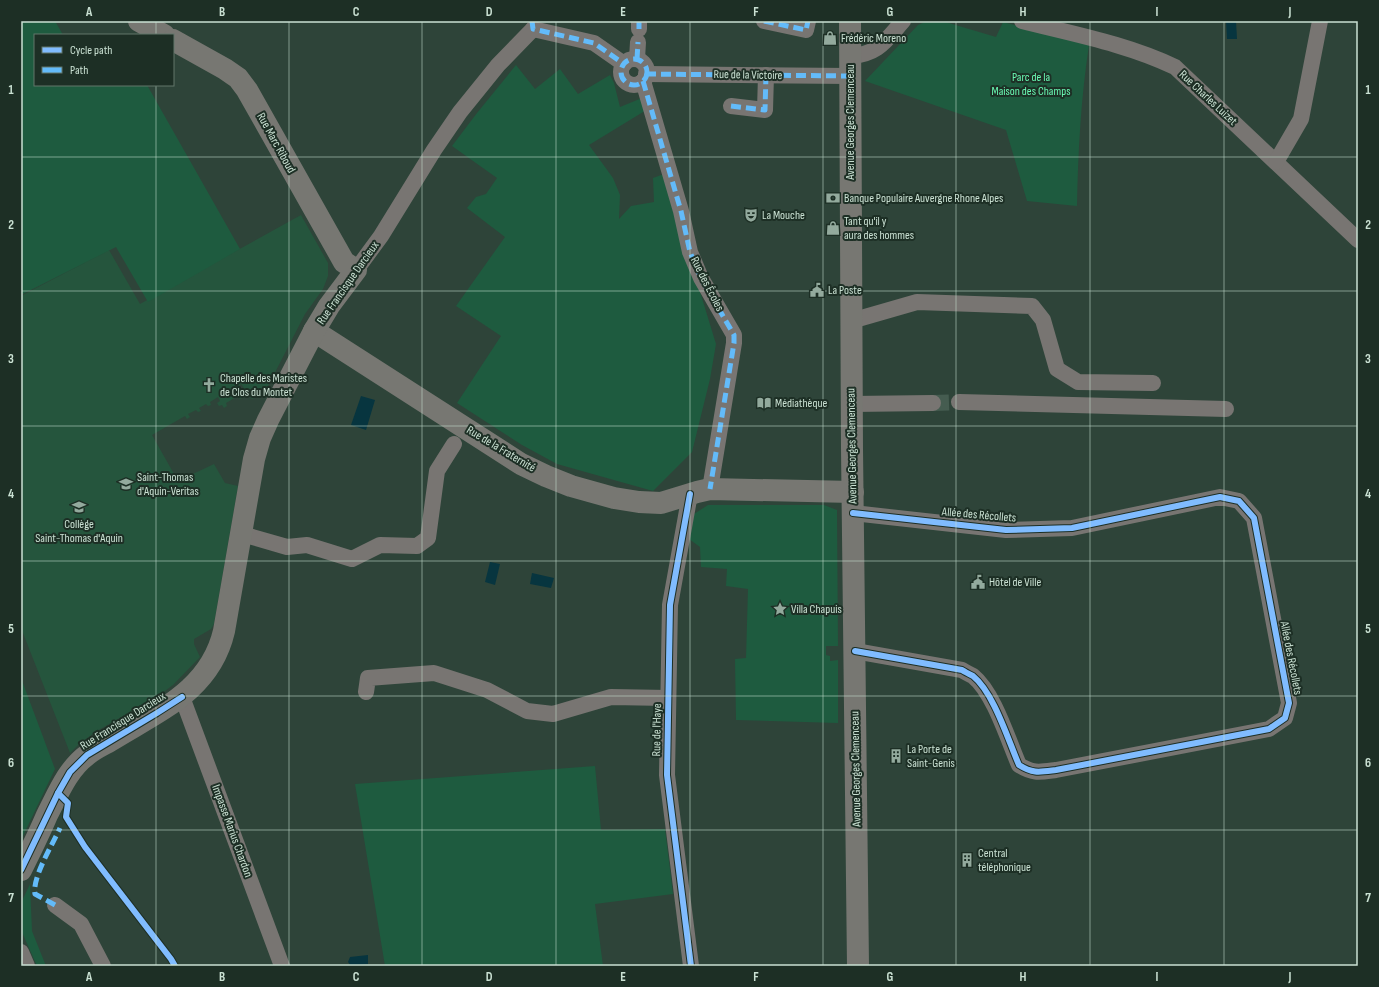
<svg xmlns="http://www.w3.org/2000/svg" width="1379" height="987" font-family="'Sofia Sans Condensed',sans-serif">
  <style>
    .built { fill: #25553d }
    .green { fill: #1e5b3f }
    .water { fill: #07353f }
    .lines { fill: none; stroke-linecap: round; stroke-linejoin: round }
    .street-tunnel { stroke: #455c50; stroke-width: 16; stroke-dasharray: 16 8; stroke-linecap: butt }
    .street { stroke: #787572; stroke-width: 16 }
    .secondary { stroke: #777772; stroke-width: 22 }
    .quiet { stroke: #63bbfa; stroke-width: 5; stroke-dasharray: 10 5; stroke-linecap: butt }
    .cycleway-casing { stroke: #1d2f25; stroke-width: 8 }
    .cycleway { stroke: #80bcff; stroke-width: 6 }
    .grid { fill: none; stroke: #cae1d3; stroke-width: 1; stroke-opacity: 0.55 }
    .labels { text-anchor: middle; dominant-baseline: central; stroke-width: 4; stroke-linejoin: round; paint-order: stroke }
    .poi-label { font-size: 12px; fill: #cae1d3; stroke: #1d2f25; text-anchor: start }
    .street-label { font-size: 12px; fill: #cae1d3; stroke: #1d2f25 }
    .park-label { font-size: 12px; fill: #6bfdb6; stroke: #1d2f25 }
    .neatline { fill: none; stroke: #cae1d3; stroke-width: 1.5 }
    .grid-label { font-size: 13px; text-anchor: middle; font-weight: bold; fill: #cae1d3 }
  </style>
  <rect width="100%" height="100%" fill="#2e4439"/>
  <polygon class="built" points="301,215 328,263 328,276 323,289 305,314 265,392 252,399 241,384 237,387 239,390 242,389 244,392 242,394 243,397 240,399 238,396 226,403 227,406 224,408 222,405 219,406 217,403 220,401 218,397 210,402 211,405 208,406 206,404 199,408 201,411 198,412 196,410 188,414 190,417 187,419 185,416 152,435 178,481 214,464 225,483 238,486 214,624 211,629 194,639 194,644 200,657 173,685 158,696 97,731 79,744 70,753 21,628 21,296 109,250 140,304"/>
  <g class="green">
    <polygon points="21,21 55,21 63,35 35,35 35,85 147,85 240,249 148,302 116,247 21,295"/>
    <path d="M 927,21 L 942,21 L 996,37 L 1003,22 L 1089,45 C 1081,97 1078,152 1077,206 L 1027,201 L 1006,130 L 865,81 L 918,25 Z"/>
    <polygon points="516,65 535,89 560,69 578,94 610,75 614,83 620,107 642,98 648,109 589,145 613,178 620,195 619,219 631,206 654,202 653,178 664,174 716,344 710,379 692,452 653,491 557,464 522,445 457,403 501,336 456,306 505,237 467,208 476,197 486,194 497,178 452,146 477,113"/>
    <polygon points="708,505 824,505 837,510 838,646 826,646 826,655 830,656 830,661 838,660 838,723 736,720 735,659 746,658 748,589 726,586 727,569 701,567 700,547 689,539 694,514"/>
    <polygon points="21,678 55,769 21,840"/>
    <polygon points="595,766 601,830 665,829 673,894 595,904 603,966 385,966 355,784"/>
    <polygon points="30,884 32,931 46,966 37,966 21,930 21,903"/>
  </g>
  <g class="water">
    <polygon points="1226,21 1236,21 1237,39 1227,39"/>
    <polygon points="361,396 375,400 366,430 351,425"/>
    <polygon points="490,562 500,564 495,585 485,582"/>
    <polygon points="532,573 554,578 551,588 530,584"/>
    <polygon points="368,955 368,964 351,966 348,962 350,957"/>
  </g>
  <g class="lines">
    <polyline class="street-tunnel" points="933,403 959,402"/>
    <g class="street">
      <polyline points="764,21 806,30 808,21"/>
      <path d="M 1022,21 C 1073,34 1127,44 1175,67 L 1358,240"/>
      <polyline points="533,29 594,43 624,64"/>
      <polyline points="639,29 639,21"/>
      <path d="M 850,56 C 878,55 886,40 903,21"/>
      <polyline points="637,59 638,42"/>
      <circle cx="634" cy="72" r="13"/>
      <polyline points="646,74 850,76"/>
      <polyline points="643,81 681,211 690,252 701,278 734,335 734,343 710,489"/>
      <polyline points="731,106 765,110 766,75"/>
      <polyline points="1276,162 1301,119 1320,21"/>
      <polyline points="356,270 381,236 434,150 460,112 498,65 533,29"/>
      <polyline points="851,321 917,302 1032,306 1043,320 1057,369 1078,382 1153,383"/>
      <polyline points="959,402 1226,409"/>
      <polyline points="852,404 933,403"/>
      <polyline points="690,494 670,605 667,775 691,966"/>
      <path d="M 853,513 L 1006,530 L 1072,528 L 1220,497 L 1239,501 L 1254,518 L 1289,703 L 1285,718 L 1269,729 L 1056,770 C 1040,772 1033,774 1019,765 C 1008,740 994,693 973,676 C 969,674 965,672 962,670 L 855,651"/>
      <polyline points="242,534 287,547 307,545 352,559 380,545 417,546 428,538 437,471 454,444"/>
      <polyline points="366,692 368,678 434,673 487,690 527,711 553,714 611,697 668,698"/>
      <polyline points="182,697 282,966"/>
      <polyline points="55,905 81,924 103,966"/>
      <polyline points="21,952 27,966"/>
    </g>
    <g class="secondary">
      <polyline points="139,21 164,35"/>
      <polyline points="850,21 852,449 858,966"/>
      <polyline points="314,331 521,464 546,476 571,486 614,498 639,502 661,503 697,492 710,489 853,492"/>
      <path d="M 21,870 C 30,852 39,834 47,815 C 58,794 67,770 87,755 C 94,749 103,745 110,741 C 158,711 210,691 224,631 L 254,459 L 260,438 L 268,420 L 314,331 L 329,306 L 356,270 L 344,262 L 247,90 L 238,78 L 225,69 L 173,40"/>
    </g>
    <g class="quiet">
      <polyline points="532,21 533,29 594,43 624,64"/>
      <polyline points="764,21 806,30 808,21"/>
      <polyline points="639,29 639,21"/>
      <polyline points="637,59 638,42"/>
      <circle cx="634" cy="72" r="13"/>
      <polyline points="646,74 850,76"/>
      <polyline points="643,81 681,211 690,252 701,278 734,335 734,343 710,489"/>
      <polyline points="731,106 765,110 766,75"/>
      <path d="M 55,905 L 35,894 C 32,877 53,844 60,828"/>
    </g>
    <defs>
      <g id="cycleway">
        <polyline points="690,494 670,605 667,775 691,966"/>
        <path d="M 853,513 L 1006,530 L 1072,528 L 1220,497 L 1239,501 L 1254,518 L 1289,703 L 1285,718 L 1269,729 L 1056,770 C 1040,772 1033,774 1019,765 C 1008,740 994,693 973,676 C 969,674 965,672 962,670 L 855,651"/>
        <polyline points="58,793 68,803 66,817 85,847 171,959 175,966"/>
        <polyline points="21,870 58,793 70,772 87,755 157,713 182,697"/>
      </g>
    </defs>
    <use href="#cycleway" class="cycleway-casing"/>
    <use href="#cycleway" class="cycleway"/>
  </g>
  <path class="grid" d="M 156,21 L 156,35M 289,21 L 289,966M 422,21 L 422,966M 556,21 L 556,966M 690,21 L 690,966M 823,21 L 823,966M 956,21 L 956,966M 1090,21 L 1090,966M 1224,21 L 1224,966M 156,85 L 156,966M 21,157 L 1358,157M 21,291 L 1358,291M 21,426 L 1358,426M 21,561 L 1358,561M 21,696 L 1358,696M 21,830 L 1358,830"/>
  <defs>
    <symbol id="shop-bare" viewBox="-9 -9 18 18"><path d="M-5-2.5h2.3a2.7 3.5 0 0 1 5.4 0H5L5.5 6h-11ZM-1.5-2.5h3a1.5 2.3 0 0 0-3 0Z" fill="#93aa9d" stroke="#1d2f25" stroke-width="2.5" paint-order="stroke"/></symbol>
    <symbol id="bank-bare" viewBox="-9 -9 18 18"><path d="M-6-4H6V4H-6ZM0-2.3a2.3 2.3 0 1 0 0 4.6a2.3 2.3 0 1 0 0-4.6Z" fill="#93aa9d" stroke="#1d2f25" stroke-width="2.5" paint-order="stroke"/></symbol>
    <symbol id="theatre-bare" viewBox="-9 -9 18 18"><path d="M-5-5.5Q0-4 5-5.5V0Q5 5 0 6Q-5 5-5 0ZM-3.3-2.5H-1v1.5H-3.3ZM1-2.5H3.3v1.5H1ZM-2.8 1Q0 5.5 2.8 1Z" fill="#93aa9d" stroke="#1d2f25" stroke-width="2.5" paint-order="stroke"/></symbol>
    <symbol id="civic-bare" viewBox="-9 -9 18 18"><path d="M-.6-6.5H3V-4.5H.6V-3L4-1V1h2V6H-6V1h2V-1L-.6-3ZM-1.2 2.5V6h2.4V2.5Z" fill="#93aa9d" stroke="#1d2f25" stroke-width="2.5" paint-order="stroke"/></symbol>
    <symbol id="church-bare" viewBox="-9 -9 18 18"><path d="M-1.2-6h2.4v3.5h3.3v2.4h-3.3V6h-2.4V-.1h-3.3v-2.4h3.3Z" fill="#93aa9d" stroke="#1d2f25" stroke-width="2.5" paint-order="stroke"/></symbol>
    <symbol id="library-bare" viewBox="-9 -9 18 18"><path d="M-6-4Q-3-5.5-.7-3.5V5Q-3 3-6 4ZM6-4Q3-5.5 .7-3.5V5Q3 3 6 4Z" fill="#93aa9d" stroke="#1d2f25" stroke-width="2.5" paint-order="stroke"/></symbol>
    <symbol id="school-bare" viewBox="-9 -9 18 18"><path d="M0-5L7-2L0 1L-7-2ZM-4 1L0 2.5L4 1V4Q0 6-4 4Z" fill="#93aa9d" stroke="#1d2f25" stroke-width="2.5" paint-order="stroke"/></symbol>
    <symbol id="sight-bare" viewBox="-9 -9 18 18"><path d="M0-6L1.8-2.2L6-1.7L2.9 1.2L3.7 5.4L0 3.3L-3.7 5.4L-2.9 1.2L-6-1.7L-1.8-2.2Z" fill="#93aa9d" stroke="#1d2f25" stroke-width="2.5" paint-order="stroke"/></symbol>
    <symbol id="building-bare" viewBox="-9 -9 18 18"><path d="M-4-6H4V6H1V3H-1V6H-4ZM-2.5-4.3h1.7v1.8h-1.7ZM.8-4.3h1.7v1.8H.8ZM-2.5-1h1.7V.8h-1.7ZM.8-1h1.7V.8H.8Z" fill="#93aa9d" stroke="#1d2f25" stroke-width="2.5" paint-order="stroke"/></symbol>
  </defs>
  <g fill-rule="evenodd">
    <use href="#shop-bare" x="820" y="28" width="20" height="20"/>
    <use href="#bank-bare" x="823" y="188" width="20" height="20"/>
    <use href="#theatre-bare" x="741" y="205" width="20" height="20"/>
    <use href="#shop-bare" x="823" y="218" width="20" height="20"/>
    <use href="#civic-bare" x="807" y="280" width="20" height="20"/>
    <use href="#church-bare" x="199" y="375" width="20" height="20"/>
    <use href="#library-bare" x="754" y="393" width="20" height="20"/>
    <use href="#school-bare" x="116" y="474" width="20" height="20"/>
    <use href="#school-bare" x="69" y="497" width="20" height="20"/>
    <use href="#civic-bare" x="968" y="572" width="20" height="20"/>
    <use href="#sight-bare" x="770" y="599" width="20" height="20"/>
    <use href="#building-bare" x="886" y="746" width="20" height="20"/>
    <use href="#building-bare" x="957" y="850" width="20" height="20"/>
  </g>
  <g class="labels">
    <g class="poi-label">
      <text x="841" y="38">Frédéric Moreno</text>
      <text x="844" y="198">Banque Populaire Auvergne Rhone Alpes</text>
      <text x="762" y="215">La Mouche</text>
      <text x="844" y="221">Tant qu'il y<tspan x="844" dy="14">aura des hommes</tspan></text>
      <text x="828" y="290">La Poste</text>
      <text x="220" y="378">Chapelle des Maristes<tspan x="220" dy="14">de Clos du Montet</tspan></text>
      <text x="775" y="403">Médiathèque</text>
      <text x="137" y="477">Saint-Thomas<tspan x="137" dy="14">d'Aquin-Veritas</tspan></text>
      <text x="79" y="524" text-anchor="middle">Collège<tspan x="79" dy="14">Saint-Thomas d'Aquin</tspan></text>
      <text x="989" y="582">Hôtel de Ville</text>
      <text x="791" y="609">Villa Chapuis</text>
      <text x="907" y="749">La Porte de<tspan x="907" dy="14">Saint-Genis</tspan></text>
      <text x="978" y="853">Central<tspan x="978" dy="14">téléphonique</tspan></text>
    </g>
    <g class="street-label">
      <text transform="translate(748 75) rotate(1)">Rue de la Victoire</text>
      <text transform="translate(1208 98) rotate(43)">Rue Charles Luizet</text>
      <text transform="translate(850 122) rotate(-90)">Avenue Georges Clemenceau</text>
      <text transform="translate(276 143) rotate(61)">Rue Marc Riboud</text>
      <text transform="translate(348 283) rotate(-55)">Rue Francisque Darcieux</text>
      <text transform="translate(707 284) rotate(63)">Rue des Écoles</text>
      <text transform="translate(852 446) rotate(-91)">Avenue Georges Clemenceau</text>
      <text transform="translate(501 449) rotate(31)">Rue de la Fraternité</text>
      <text transform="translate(979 515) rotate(5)">Allée des Récollets</text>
      <text transform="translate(1291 658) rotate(79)">Allée des Récollets</text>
      <text transform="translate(123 721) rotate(-32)">Rue Francisque Darcieux</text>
      <text transform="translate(657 730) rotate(-89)">Rue de l'Haye</text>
      <text transform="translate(856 769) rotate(-91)">Avenue Georges Clemenceau</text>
      <text transform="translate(232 831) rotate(70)">Impasse Marius Chardon</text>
    </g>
    <g class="park-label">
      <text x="1031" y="77">Parc de la<tspan x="1031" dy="14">Maison des Champs</tspan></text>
    </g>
  </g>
  <rect width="1379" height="987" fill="none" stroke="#1d2f25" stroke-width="44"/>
  <rect x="34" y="34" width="140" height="52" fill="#1d2f25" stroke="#62766b"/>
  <rect x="42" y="47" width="20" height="6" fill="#80bcff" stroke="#62766b"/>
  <text x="70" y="54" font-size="12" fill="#cae1d3">Cycle path</text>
  <rect x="42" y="67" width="20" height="6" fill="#63bbfa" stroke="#62766b"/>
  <text x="70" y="74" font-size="12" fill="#cae1d3">Path</text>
  <rect x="22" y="22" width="1335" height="943" class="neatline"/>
  <g class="grid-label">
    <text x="89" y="16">A</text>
    <text x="222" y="16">B</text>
    <text x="356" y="16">C</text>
    <text x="489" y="16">D</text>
    <text x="623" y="16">E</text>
    <text x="756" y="16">F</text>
    <text x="890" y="16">G</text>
    <text x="1023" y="16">H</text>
    <text x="1157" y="16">I</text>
    <text x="1290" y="16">J</text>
    <text x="11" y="94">1</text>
    <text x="1368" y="94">1</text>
    <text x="11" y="229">2</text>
    <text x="1368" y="229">2</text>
    <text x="11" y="363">3</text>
    <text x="1368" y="363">3</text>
    <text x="11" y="498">4</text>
    <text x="1368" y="498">4</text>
    <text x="11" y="633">5</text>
    <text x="1368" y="633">5</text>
    <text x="11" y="767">6</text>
    <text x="1368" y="767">6</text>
    <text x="11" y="902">7</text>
    <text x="1368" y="902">7</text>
    <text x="89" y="981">A</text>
    <text x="222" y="981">B</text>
    <text x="356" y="981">C</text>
    <text x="489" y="981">D</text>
    <text x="623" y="981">E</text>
    <text x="756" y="981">F</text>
    <text x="890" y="981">G</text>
    <text x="1023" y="981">H</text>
    <text x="1157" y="981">I</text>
    <text x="1290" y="981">J</text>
  </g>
</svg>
